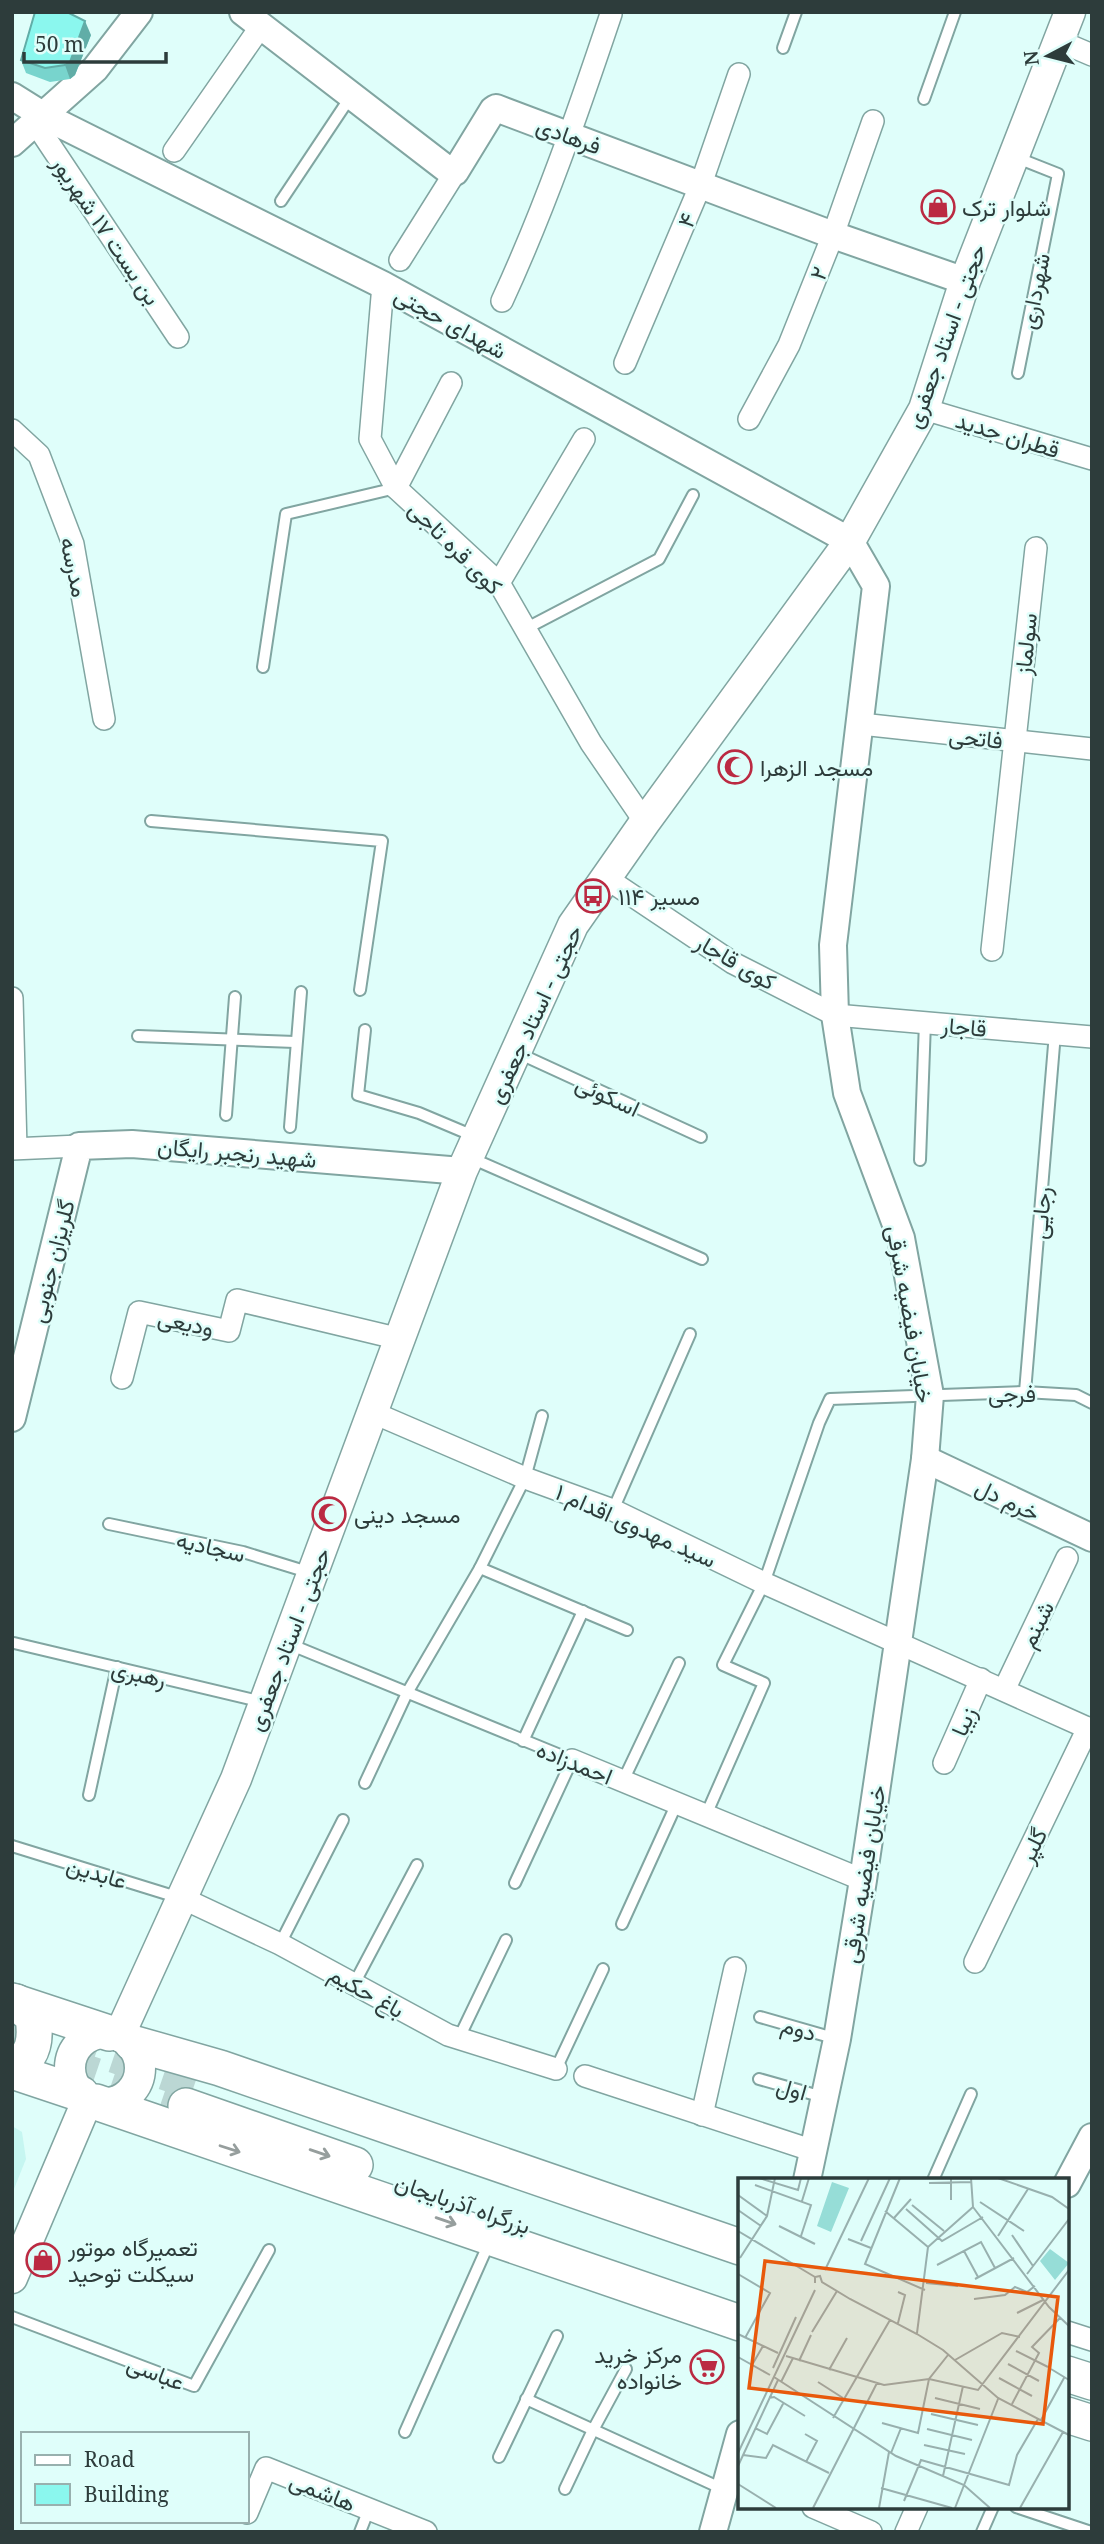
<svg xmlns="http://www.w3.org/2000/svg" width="1104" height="2544" font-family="'Noto Serif',Vazirmatn,serif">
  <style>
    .built { fill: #c6f6f1 }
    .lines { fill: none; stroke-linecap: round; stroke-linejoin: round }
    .trunk-tunnel { stroke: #bbd7d4; stroke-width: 35; stroke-dasharray: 35 18; stroke-linecap: butt }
    .service-casing { stroke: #81a5a1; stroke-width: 14 }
    .minor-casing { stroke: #81a5a1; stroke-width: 24 }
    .tertiary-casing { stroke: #81a5a1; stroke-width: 30 }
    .secondary-casing { stroke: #81a5a1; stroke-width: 33 }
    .trunk-casing { stroke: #81a5a1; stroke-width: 38 }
    .service { stroke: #fff; stroke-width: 10 }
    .minor { stroke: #fff; stroke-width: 21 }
    .tertiary { stroke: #fff; stroke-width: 26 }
    .secondary { stroke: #fff; stroke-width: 30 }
    .trunk { stroke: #fff; stroke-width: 35 }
    .wall { fill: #78d4cd }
    .shaded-wall { fill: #61ada7 }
    .building { fill: #8bf7ee; stroke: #61ada7; stroke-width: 2 }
    .oneway { stroke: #969e9d }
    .labels { text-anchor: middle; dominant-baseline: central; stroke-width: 5; stroke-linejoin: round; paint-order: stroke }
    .street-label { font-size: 23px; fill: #2d3c3b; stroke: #dffefa }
    .poi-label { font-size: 23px; fill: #2d3c3b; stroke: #dffefa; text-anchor: start }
    .inset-road { fill: none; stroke: #98b0ae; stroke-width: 2 }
    .view { fill: #e8590c; fill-opacity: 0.15; stroke: #e8590c; stroke-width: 3.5 }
    .inset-edge { fill: none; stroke: #2d3c3b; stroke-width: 3.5 }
  </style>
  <rect width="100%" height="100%" fill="#dffefa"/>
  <polygon class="built" points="12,2126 22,2132 26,2159 12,2194"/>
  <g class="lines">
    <g class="trunk-tunnel">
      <polyline points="14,2021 195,2083"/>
      <polyline points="12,2047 186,2106"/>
    </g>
    <defs>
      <g id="service">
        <polyline points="783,48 796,12"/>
        <polyline points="924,99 955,12"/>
        <polyline points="1015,157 1058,174 1018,373"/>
        <polyline points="281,201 351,96"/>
        <polyline points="525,629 659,559 693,495"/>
        <polyline points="263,667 286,514 396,488"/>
        <polyline points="151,821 382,841 360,990"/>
        <polyline points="365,1030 358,1095 419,1113 476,1137"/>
        <polyline points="138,1036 295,1042"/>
        <polyline points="518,1053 701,1137"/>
        <polyline points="226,1115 235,997"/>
        <polyline points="290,1127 301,992"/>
        <polyline points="471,1158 702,1259"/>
        <polyline points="920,1160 925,1022"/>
        <polyline points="1025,1392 1055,1033"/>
        <polyline points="542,1416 525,1478 480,1568 627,1630"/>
        <polyline points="613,1510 690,1334"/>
        <polyline points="109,1524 243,1552 311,1573"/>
        <polyline points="14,1643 263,1702"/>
        <polyline points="289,1644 572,1760 515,1883"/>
        <polyline points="523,1741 583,1611"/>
        <polyline points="623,1781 679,1663"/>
        <polyline points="365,1783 407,1693 480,1568"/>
        <polyline points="89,1795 117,1667"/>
        <polyline points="706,1815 764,1683 723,1665 764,1583 819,1423 830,1399 1025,1392 1076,1395 1092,1403"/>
        <polyline points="12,1846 180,1898"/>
        <polyline points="622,1924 677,1803"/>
        <polyline points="280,1944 343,1820"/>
        <polyline points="354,1984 417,1865"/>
        <polyline points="760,2017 837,2039"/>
        <polyline points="459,2038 506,1940"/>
        <polyline points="556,2069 603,1969"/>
        <polyline points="759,2079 823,2097"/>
        <polyline points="933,2180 971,2094"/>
        <polyline points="12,2317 194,2386 269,2250"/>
        <polyline points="526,2399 725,2490"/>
        <polyline points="405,2432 489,2243"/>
        <polyline points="499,2457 557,2336"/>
        <polyline points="565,2489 593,2430 626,2369"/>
        <polyline points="1016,2507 1091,2532"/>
        <polyline points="360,2532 369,2509"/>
        <polyline points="982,2532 993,2507"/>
      </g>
      <g id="minor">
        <polyline points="1059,41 1092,55"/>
        <polyline points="36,124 178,337"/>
        <polyline points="174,151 261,26"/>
        <polyline points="400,260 454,174"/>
        <polyline points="383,285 370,439 396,488 499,583 591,743 645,822"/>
        <path d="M 502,301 C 545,208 578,112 611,14"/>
        <polyline points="625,363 701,184 739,74"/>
        <polyline points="924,409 1092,459"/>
        <polyline points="749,419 789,345 833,235 873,121"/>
        <polyline points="12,430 39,455 73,544 104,719"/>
        <polyline points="396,488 451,383"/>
        <polyline points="499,583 584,439"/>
        <polyline points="861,724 1092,749"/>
        <polyline points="606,878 733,963 835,1015 1092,1037"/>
        <polyline points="992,950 1036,548"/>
        <polyline points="12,998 16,1148"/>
        <polyline points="12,1149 79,1146"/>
        <polyline points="122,1378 139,1312 229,1331 237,1300 400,1339"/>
        <polyline points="374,1413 525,1478 613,1510 764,1583 1092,1730"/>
        <polyline points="1004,1690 1067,1558"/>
        <polyline points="572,1760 863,1880"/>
        <polyline points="944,1763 981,1679"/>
        <polyline points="182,1898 280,1944 448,2035 556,2069"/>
        <polyline points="975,1962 1088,1728"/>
        <polyline points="585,2076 814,2151"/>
        <polyline points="702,2115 735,1968"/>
        <polyline points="1067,2332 1092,2340"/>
        <polyline points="813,2507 871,2532"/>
        <polyline points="247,2513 266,2468 426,2532"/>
        <polyline points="906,2532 917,2507"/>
      </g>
      <g id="tertiary">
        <polyline points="243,12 452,173 455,172 493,110 496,108 833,235 965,281"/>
        <polyline points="12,96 44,116 383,285 850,541 876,586 833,945 835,1015 847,1093 901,1238 930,1395 925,1459 863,1880 837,2039 807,2180"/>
        <polyline points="12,143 95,69 139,12"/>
        <polyline points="12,1418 79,1146 132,1144 462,1171"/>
        <polyline points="925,1459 1092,1538"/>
        <polyline points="1067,2184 1092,2137"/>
        <polyline points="713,2532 740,2434"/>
      </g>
      <g id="secondary">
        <circle cx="105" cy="2068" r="35"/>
        <polyline points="119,2036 236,1779 462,1171 573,925 645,822 850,541 924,409 965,281 1070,12"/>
        <polyline points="12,2278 88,2099"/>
      </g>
      <g id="trunk">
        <polyline points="12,2001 109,2033"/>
        <polyline points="132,2043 220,2068 740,2247"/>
        <path d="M 12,2066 C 35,2059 36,2037 33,2017 L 16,2002"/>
        <polyline points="12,2071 81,2094"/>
        <polyline points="96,2102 740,2323"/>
        <polyline points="186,2106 355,2165"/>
        <polyline points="1067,2374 1092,2382"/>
        <polyline points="1067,2415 1092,2423"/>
      </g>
    </defs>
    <use href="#service" class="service-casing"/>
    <use href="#minor" class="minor-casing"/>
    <use href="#tertiary" class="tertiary-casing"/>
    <use href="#secondary" class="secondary-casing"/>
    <use href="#trunk" class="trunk-casing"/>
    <use href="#service" class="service"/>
    <use href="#minor" class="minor"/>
    <use href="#tertiary" class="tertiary"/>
    <use href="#secondary" class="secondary"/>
    <use href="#trunk" class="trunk"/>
  </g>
  <polygon class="wall" points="91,35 75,75 70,79 50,82 26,73 21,60"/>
  <polygon class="shaded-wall" points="85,21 91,35 75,75 70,79 65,65"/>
  <polygon class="building" points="35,12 67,12 85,21 70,62 65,65 45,68 21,60"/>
  <defs><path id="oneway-shaft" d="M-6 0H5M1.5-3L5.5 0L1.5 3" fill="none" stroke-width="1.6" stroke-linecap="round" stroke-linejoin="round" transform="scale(1.75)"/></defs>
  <g class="oneway">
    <use href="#oneway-shaft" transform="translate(230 2149) rotate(18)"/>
    <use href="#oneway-shaft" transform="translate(320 2153) rotate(19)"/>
    <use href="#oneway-shaft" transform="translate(446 2221) rotate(19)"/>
  </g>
  <defs>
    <symbol id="shop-ring" viewBox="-11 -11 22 22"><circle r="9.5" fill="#dffefa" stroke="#bb2a42" stroke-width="1.5"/><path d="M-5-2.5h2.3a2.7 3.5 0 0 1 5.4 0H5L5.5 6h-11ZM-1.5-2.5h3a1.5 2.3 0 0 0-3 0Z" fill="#bb2a42"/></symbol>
    <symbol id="mosque-ring" viewBox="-11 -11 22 22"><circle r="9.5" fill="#dffefa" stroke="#bb2a42" stroke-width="1.5"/><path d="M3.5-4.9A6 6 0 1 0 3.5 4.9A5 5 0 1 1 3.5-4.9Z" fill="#bb2a42"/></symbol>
    <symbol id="bus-ring" viewBox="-11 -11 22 22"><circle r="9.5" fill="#dffefa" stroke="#bb2a42" stroke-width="1.5"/><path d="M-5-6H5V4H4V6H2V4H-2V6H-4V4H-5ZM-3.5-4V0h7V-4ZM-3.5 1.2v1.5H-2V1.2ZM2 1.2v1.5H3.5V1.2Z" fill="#bb2a42"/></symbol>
    <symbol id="supermarket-ring" viewBox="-11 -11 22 22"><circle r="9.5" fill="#dffefa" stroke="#bb2a42" stroke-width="1.5"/><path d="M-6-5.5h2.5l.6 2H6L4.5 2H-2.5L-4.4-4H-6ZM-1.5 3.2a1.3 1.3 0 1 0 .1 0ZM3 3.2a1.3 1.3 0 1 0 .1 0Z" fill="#bb2a42"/></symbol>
  </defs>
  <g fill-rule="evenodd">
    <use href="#shop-ring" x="919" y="188" width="38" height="38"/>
    <use href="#mosque-ring" x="716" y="748" width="38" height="38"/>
    <use href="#bus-ring" x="574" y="877" width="38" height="38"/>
    <use href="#mosque-ring" x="310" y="1495" width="38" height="38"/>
    <use href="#shop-ring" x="24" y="2241" width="38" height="38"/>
    <use href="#supermarket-ring" x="688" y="2348" width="38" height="38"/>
  </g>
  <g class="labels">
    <g class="street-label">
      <text transform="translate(569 135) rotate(20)">فرهادی</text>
      <text transform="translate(686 220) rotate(-67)">۴</text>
      <text transform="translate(107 230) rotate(56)">بن بست ۱۷ شهریور</text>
      <text transform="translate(818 273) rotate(-68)">۲</text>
      <text transform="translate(1034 291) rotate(-79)">شهرداری</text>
      <text transform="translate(451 322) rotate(29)">شهدای حجتی</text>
      <text transform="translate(945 336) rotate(-70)">حجتی - استاد جعفری</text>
      <text transform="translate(1008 434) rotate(17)">قطران جدید</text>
      <text transform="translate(456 547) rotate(45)">کوی قره تاجی</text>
      <text transform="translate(75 567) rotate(78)">مدرسه</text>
      <text transform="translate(1025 644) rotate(-84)">سولماز</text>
      <text transform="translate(976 737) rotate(6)">فاتحی</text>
      <text transform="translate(736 961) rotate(30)">کوی قاجار</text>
      <text transform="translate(534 1014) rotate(-65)">حجتی - استاد جعفری</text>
      <text transform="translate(964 1026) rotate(5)">قاجار</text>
      <text transform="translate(608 1095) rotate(25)">اسکوئی</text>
      <text transform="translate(237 1152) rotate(5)">شهید رنجبر رایگان</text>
      <text transform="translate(1040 1213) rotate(-85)">رجایی</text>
      <text transform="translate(51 1261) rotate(-76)">گلریزان جنوبی</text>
      <text transform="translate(911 1314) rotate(80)">خیابان فیضیه شرقی</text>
      <text transform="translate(186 1322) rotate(12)">ودیعی</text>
      <text x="1012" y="1393">فرجی</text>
      <text transform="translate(1008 1499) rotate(26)">خرم دل</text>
      <text transform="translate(636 1525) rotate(24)">سید مهدوی اقدام ۱</text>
      <text transform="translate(211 1546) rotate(13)">سجادیه</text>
      <text transform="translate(1036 1624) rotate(-64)">شبنم</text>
      <text transform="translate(288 1639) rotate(-69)">حجتی - استاد جعفری</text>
      <text transform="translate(139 1673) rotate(13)">رهبری</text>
      <text transform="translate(963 1721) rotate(-66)">زیبا</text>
      <text transform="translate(575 1762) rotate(22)">احمدزاده</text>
      <text transform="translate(1032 1845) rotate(-64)">گلپر</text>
      <text transform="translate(97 1872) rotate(17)">عابدین</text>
      <text transform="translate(863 1874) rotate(-81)">خیابان فیضیه شرقی</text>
      <text transform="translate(367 1991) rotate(29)">باغ حکیم</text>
      <text transform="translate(799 2028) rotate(16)">دوم</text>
      <text transform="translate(792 2088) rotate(16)">اول</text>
      <text transform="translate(463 2203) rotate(19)">بزرگراه آذربایجان</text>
      <text transform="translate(156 2372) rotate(21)">عباسی</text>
      <text transform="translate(323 2491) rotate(22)">هاشمی</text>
    </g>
    <g class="poi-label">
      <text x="962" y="207">شلوار ترک</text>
      <text x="760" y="767">مسجد الزهرا</text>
      <text x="618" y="896">مسیر ۱۱۴</text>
      <text x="354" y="1514">مسجد دینی</text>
      <text x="68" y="2247">تعمیرگاه موتور<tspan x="68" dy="26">سیکلت توحید</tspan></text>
      <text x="682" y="2354" text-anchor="end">مرکز خرید<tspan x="682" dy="26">خانواده</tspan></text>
    </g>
  </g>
  <g transform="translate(738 2178)">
    <rect width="331" height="331" fill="#dffefa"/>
    <path d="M 94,4 L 111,10 L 93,54 L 79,48 ZM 312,71 L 331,85 L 317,102 L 302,83 Z" fill="#96ddd7"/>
    <path class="inset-road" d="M 21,0 L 60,12 L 63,0M 162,0 L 127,86 L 187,112M 213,0 L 213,22M 233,0 L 235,29 L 311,129 L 331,148M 260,0 L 314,19 L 331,31M 191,5 L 233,4M 17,7 L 73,27 L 63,58M 0,17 L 29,38M 64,23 L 71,0M 242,24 L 286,53M 174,27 L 206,53M 168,31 L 204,63 L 245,39M 0,32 L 23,48M 147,33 L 190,69M 156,40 L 173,21M 41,48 L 77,66M 0,53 L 77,99M 274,57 L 295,88M 260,58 L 290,11M 110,61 L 133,70M 123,63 L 152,0M 190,69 L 235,29M 226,73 L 240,99M 2,80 L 29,38 L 37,0M 199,87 L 243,64 L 257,90M 87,92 L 131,0M 0,96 L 32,115 L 7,160M 289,96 L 331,41M 237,101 L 276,80M 77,105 L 77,99 L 82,98 L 84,104 L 112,121 L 179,156 L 205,172 L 260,220 L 331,257M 188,105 L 220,108M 160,114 L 167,117 L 160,145M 236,121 L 267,117 L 277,109 L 289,114 L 297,108M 279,135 L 305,122M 74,154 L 99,113M 179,155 L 190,69M 0,156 L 40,175M 278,173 L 310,189M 48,178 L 146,207 L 191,201 L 240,212 L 331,92M 0,179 L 32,197M 217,182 L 264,155 L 282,159M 61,183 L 73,157M 270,186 L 301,203M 14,187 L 25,168M 35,190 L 58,139M 313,191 L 331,202M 91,192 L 109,160M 36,199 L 158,278 L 226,307 L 252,330M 261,200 L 294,218M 43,204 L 55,180M 80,204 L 105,220M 31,220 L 36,219 L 67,238M 197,220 L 242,231M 274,226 L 301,175 L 294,169 L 322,140M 193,236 L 240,247M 95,240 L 152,142M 303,242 L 326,200M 144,245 L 180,255 L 191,201 L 210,177M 17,250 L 29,256 L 46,224M 189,251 L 234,262M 67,256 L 79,263 L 68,284M 186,267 L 227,276M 0,275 L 77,112M 153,275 L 163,250M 5,277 L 28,280 L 35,267 L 91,295M 0,288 L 40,202M 205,298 L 225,208M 0,306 L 38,330M 143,310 L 214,330M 166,323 L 183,282 L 271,307 L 279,277 L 300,241M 75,330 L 139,205M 141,330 L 151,274M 217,330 L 260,221M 282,330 L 325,254"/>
    <path class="view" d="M 27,83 L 320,119 L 305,246 L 11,210 Z"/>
    <rect width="331" height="331" class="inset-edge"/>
  </g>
  <rect width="1104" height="2544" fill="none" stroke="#2d3c3b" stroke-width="28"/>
  <rect x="21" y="2432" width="228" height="91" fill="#dffefa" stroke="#98b0ae" stroke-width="2"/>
  <rect x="35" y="2455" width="35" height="10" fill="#ffffff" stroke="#98b0ae" stroke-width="2"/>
  <text x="84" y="2467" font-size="21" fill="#2d3c3b">Road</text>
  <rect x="35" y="2484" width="35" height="21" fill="#8bf7ee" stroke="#98b0ae" stroke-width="2"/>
  <text x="84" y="2502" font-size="21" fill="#2d3c3b">Building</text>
  <g transform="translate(1048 56) rotate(263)" stroke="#dffefa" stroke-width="5" paint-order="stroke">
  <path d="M0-5L12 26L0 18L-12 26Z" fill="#2d3c3b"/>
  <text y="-10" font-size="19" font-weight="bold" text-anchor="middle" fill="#2d3c3b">N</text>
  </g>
  <path d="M24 52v10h142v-10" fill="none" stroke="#2d3c3b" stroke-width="3.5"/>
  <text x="35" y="52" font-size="21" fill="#2d3c3b" stroke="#dffefa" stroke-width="5" paint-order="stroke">50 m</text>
</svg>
